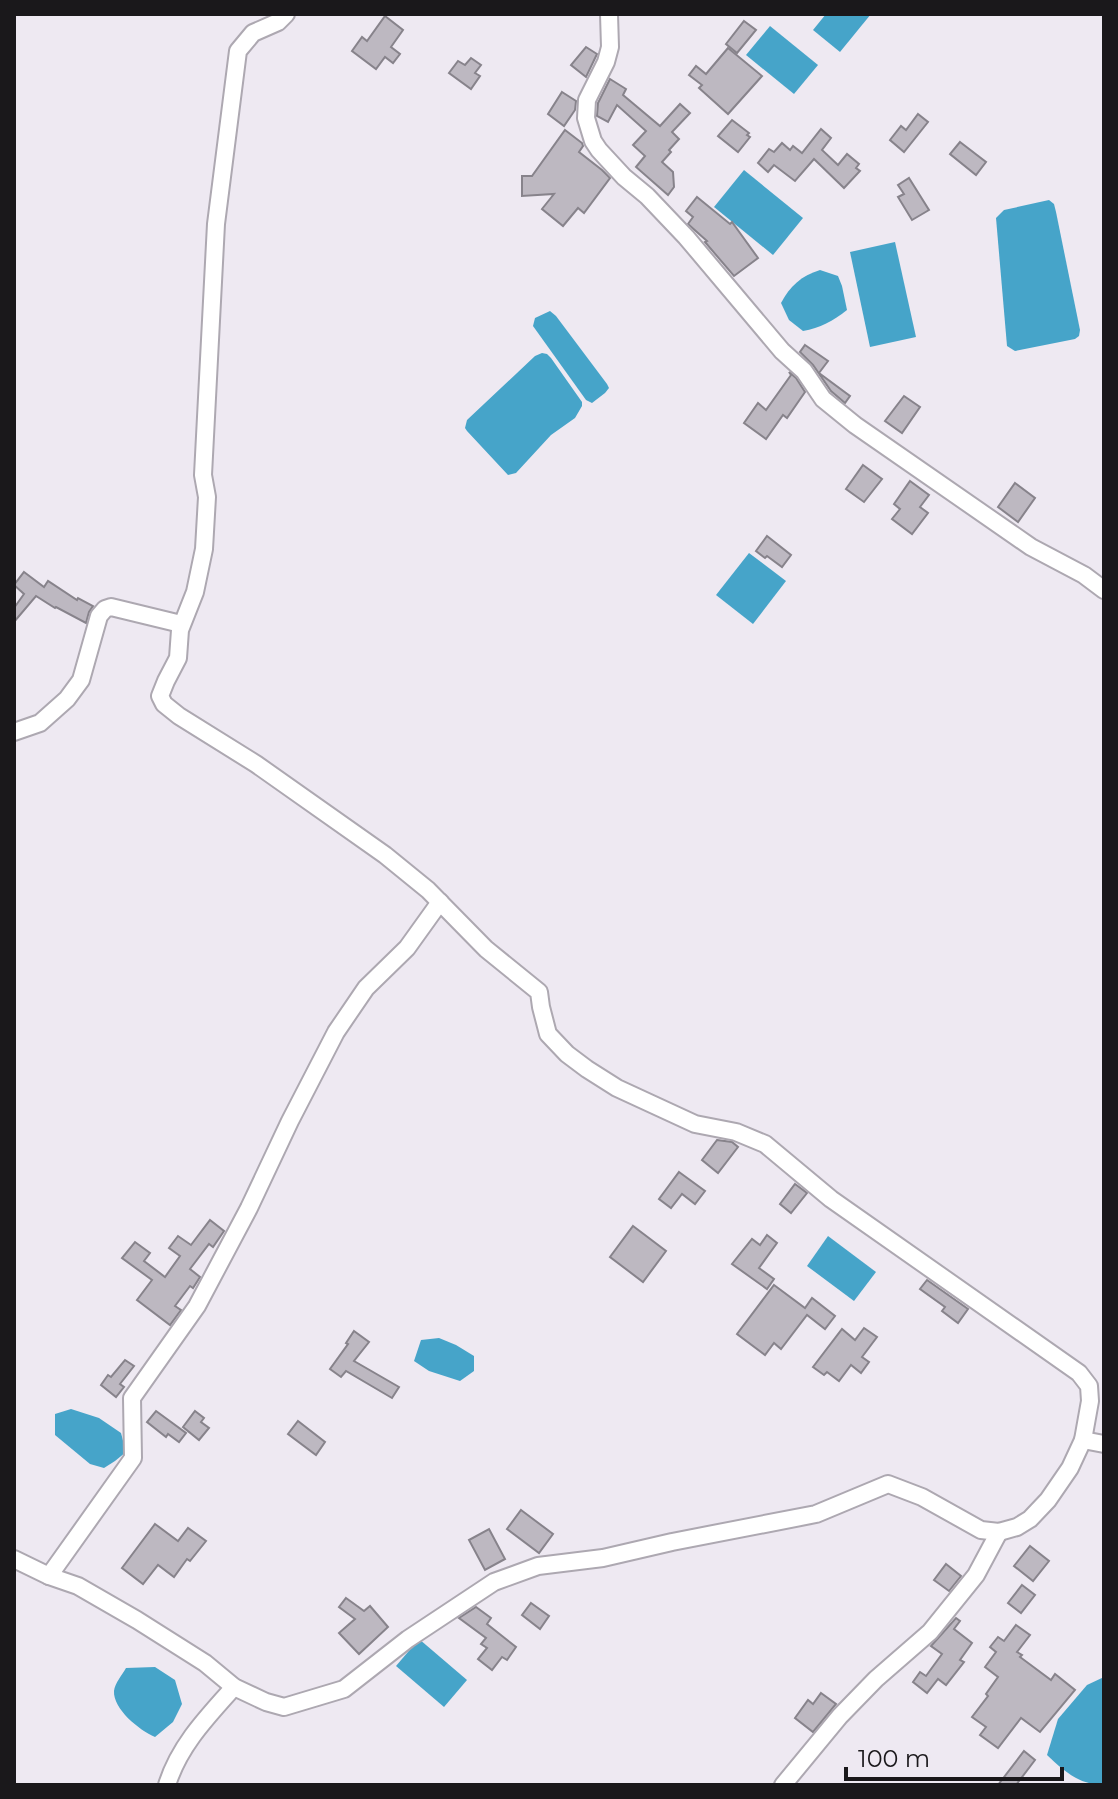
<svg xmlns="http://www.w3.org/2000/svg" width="1118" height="1799" font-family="Montserrat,sans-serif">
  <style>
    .water { fill: #46a4c9 }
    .building { fill: #bdb8c1; stroke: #87838b; stroke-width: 2 }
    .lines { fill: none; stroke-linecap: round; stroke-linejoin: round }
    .minor-casing { stroke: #ada8b1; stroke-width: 20 }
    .minor { stroke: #fff; stroke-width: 16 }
  </style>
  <rect width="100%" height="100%" fill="#eee9f2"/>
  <g class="water">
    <polygon points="826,14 871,14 840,52 813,30"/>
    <polygon points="770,26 818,65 794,94 746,55"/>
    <polygon points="744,170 803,218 773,255 714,207"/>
    <polygon points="1049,200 1054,204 1056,212 1080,330 1079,336 1075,339 1015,351 1007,346 996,218 1004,210"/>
    <polygon points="895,242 916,337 870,347 850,252"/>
    <path d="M 820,270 L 838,276 L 842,286 L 847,310 C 833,321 820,328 803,331 L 789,320 L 781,303 C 790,286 801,276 820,270 Z"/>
    <polygon points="550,311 556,316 607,384 609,388 605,393 592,403 586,400 533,326 535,318"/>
    <polygon points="542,353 547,354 551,358 582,402 582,406 575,418 551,435 516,473 508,475 467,431 465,428 467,420 535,356"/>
    <polygon points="749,553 786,581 753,624 716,595"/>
    <polygon points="828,1236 876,1272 854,1301 807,1266"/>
    <polygon points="439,1338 456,1345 474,1356 474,1371 460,1381 429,1371 414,1361 421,1340"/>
    <polygon points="71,1409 99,1418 121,1433 126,1452 115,1461 104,1468 90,1464 55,1435 55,1414"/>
    <polygon points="419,1639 467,1680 444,1707 396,1666"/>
    <path d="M 155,1667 L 175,1680 L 182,1704 L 173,1722 L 155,1737 C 139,1730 113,1709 114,1691 C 115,1683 122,1675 126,1668 Z"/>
    <path d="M 1104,1677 L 1104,1785 C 1079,1785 1064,1771 1047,1755 L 1058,1719 L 1087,1685 Z"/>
  </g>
  <g class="building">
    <polygon points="385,16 403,30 391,47 400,54 393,63 385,57 376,69 352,51 362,37 367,41"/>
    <polygon points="744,21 756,30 737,53 726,44"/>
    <polygon points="586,47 597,54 586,77 571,65"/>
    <polygon points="728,48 762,76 728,114 699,88 702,85 689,75 696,66 706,74"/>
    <polygon points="471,58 481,65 475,73 480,76 471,89 449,73 458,61 465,65"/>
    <polygon points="610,79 626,89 623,95 660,126 680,104 690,113 672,132 679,139 669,150 671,152 662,162 673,172 674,187 668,195 636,167 645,156 633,145 646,131 617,105 608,122 597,116 598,103"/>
    <polygon points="562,92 576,101 575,110 564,126 548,114"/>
    <polygon points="918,114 928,122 904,152 890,140 901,126 906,130"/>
    <polygon points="732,120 749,133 747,135 750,137 738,152 718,136"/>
    <polygon points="821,129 831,138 822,150 838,165 847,154 859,164 856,168 860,171 844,188 814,159 795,181 774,165 768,172 758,163 769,149 774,152 782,143 790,150 793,146 802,153"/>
    <polygon points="565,130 582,143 583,146 579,152 602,170 610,178 584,213 578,208 563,226 542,209 554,194 522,196 522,176 532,176"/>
    <polygon points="960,142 986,162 976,175 950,154"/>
    <polygon points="909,178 929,210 912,220 898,197 904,194 898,185"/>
    <polygon points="697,197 730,224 732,222 758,258 734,276 705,242 707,241 688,224 693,217 686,211"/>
    <polygon points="805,345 828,361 819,373 850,396 845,403 831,391 813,365 800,352"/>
    <polygon points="789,372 796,378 805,392 787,418 783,415 766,439 744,423 758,403 766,410 791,375"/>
    <polygon points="904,396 920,407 902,433 885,421"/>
    <polygon points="863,465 882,479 864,502 846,489"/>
    <polygon points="910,481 929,495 920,507 928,513 912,534 892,519 900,509 894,504"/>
    <polygon points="1015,483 1035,498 1018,522 998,507"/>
    <polygon points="767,536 791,555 782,567 767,556 765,558 756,551"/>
    <polygon points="24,572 44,587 48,581 77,600 78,598 93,606 89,612 86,623 56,607 55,608 36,596 14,622 14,608 24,594 14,585"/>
    <polygon points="717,1140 732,1142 738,1147 718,1173 702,1160"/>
    <polygon points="679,1172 705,1191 695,1204 682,1194 671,1208 659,1199"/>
    <polygon points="795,1184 807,1193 791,1213 780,1204"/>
    <polygon points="210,1220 224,1231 213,1247 209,1244 190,1269 200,1277 193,1288 190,1286 175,1306 181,1310 170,1325 137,1300 152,1280 122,1258 135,1242 150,1253 144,1261 165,1277 180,1256 169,1248 178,1236 191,1245"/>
    <polygon points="633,1226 666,1251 643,1282 610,1257"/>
    <polygon points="767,1235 777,1243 759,1268 774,1279 767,1289 732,1264 752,1239 760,1245"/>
    <polygon points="927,1280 968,1309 958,1323 942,1311 945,1307 920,1289"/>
    <polygon points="774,1285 805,1308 812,1298 835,1316 825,1329 807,1315 781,1349 774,1343 765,1355 737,1334"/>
    <polygon points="864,1328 877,1337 862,1357 869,1362 861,1373 851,1365 839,1381 827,1372 824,1375 813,1367 842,1329 855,1340"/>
    <polygon points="354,1331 369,1342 354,1361 399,1387 392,1398 346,1371 341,1377 330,1369 348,1344 346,1343"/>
    <polygon points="125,1360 134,1366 120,1384 124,1387 116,1397 101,1385 108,1375 111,1377"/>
    <polygon points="156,1411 186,1433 179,1442 168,1434 166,1437 147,1422"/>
    <polygon points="195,1411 204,1418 201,1422 209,1428 199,1440 183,1427"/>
    <polygon points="298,1421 325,1442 316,1455 288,1434"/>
    <polygon points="521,1510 553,1534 539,1553 507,1529"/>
    <polygon points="155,1524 178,1541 188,1528 206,1541 190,1561 187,1559 174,1577 158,1565 143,1584 122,1568"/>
    <polygon points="489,1529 505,1559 485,1570 469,1540"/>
    <polygon points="1030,1546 1049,1561 1033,1581 1014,1566"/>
    <polygon points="946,1564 961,1576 949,1591 934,1580"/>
    <polygon points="1022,1585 1035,1595 1021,1613 1008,1603"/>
    <polygon points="346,1598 364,1611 370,1606 388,1627 359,1654 339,1633 355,1619 339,1607"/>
    <polygon points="531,1603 549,1616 540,1629 522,1615"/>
    <polygon points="476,1607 491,1618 487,1624 516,1647 507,1660 502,1657 492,1670 478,1659 487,1648 481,1644 486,1638 459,1618"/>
    <polygon points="956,1618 960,1621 954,1629 972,1643 960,1660 964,1662 946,1685 938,1679 927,1693 913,1682 920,1672 926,1676 942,1654 931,1646"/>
    <polygon points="1016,1625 1030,1635 1017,1652 1022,1655 1020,1657 1051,1680 1055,1674 1075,1690 1040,1732 1021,1718 998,1748 980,1735 986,1727 972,1717 988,1696 986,1694 998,1677 985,1667 996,1652 990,1647 998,1637 1004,1641"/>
    <polygon points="821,1693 836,1704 813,1732 795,1718 808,1700 813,1704"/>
    <polygon points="1024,1751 1035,1760 1016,1785 998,1785"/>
  </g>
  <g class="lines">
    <defs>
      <g id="minor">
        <polyline points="609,14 610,47 606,62 587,100 586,118 593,141 599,150 624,177 647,196 686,237 782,351 804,371 823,399 855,425 1031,547 1084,575 1104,590"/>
        <polyline points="14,732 40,723 67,699 81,680 99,616 105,609 111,607 181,624"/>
        <polyline points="1083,1440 1104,1444"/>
        <polyline points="14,1559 49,1576 78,1586 137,1620 205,1663 234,1687 266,1702 284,1707 344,1689 408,1639 494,1582 538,1566 603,1558 672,1542 816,1514 888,1484 922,1497 981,1530 999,1532 1017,1527 1030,1519 1048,1500 1070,1468 1083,1440 1090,1401 1089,1386 1079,1373 831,1199 765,1144 736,1132 695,1124 617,1088 587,1069 567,1054 548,1034 541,1007 539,992 486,949 428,890 385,855 256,764 179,716 164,704 160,696 166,681 178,658 180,630 195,592 204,549 207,497 203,475 216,224 238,51 253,33 278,22 286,14"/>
        <polyline points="49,1576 133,1458 132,1398 197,1306 249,1208 290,1121 336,1032 366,988 407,948 440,902"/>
        <path d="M 167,1785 C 179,1746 207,1717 234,1687"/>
        <polyline points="783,1785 840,1716 876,1679 930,1632 976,1575 999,1532"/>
      </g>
    </defs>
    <use href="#minor" class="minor-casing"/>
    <use href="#minor" class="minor"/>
  </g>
  <rect width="1118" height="1799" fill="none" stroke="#1a181b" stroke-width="32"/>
  <path d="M846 1767v12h216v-12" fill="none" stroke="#1a181b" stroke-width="4"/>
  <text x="858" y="1767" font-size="24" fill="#1a181b" stroke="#eee9f2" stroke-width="6" paint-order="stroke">100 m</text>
</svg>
